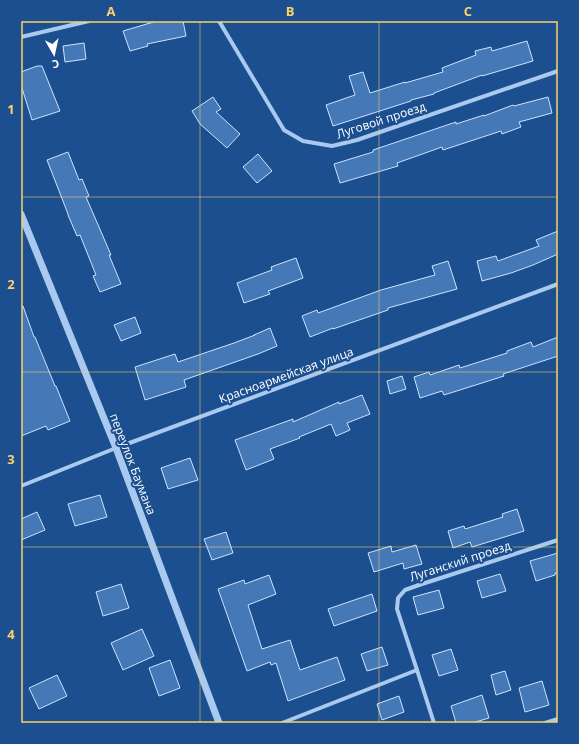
<svg xmlns="http://www.w3.org/2000/svg" width="579" height="744" font-family="'Open Sans',sans-serif">
  <style>
    .building { fill: #4478b7; stroke: #cfe3fa }
    .lines { fill: none; stroke-linecap: round; stroke-linejoin: round }
    .minor { stroke: #a9c9ee; stroke-width: 4 }
    .tertiary { stroke: #a9c9ee; stroke-width: 7 }
    .grid { fill: none; stroke: #ffd166; stroke-width: 1; stroke-opacity: 0.55 }
    .labels { text-anchor: middle; dominant-baseline: central; stroke-width: 4; stroke-linejoin: round; paint-order: stroke }
    .street-label { font-size: 12px; fill: #fff; stroke: #1b4f8f }
    .neatline { fill: none; stroke: #ffd166; stroke-width: 1.5 }
    .grid-label { font-size: 13px; text-anchor: middle; font-weight: bold; fill: #ffd166 }
  </style>
  <rect width="100%" height="100%" fill="#1b4f8f"/>
  <g class="building">
    <polygon points="157,21 183,21 186,36 147,44 148,46 130,51 123,31"/>
    <polygon points="527,41 533,61 482,76 482,75 434,93 434,94 411,100 411,101 333,126 326,105 355,95 349,76 363,72 370,93 405,82 405,83 443,72 442,68 476,55 475,51 491,47 492,51"/>
    <polygon points="84,43 86,59 65,62 63,46"/>
    <polygon points="37,66 42,66 60,111 32,120 21,85 21,72"/>
    <polygon points="213,97 221,109 216,112 240,134 227,148 200,124 192,111"/>
    <polygon points="548,97 552,113 519,122 521,127 502,134 501,131 443,150 442,147 397,163 398,166 340,183 334,164 373,152 373,150 456,122 456,124 484,115 484,116 513,105 514,106"/>
    <polygon points="68,152 79,180 82,179 89,196 86,197 102,234 111,255 109,255 121,284 100,292 93,276 96,275 80,235 77,236 68,215 68,214 47,160"/>
    <polygon points="258,154 272,171 257,183 243,167"/>
    <polygon points="558,231 558,254 533,265 511,273 482,281 477,261 496,256 498,261 539,246 536,240"/>
    <polygon points="296,258 303,278 268,291 270,294 244,303 237,283 272,270 271,267"/>
    <polygon points="448,261 457,289 388,308 388,310 333,329 333,328 310,337 302,316 317,310 318,313 381,290 435,275 432,266"/>
    <polygon points="21,306 23,306 34,337 35,337 55,386 56,386 70,421 48,430 46,426 21,436"/>
    <polygon points="135,317 141,333 121,341 114,325"/>
    <polygon points="270,328 277,346 258,354 184,380 186,387 145,400 135,367 175,354 178,362 234,343 255,335 254,335"/>
    <polygon points="558,337 558,356 503,374 504,376 444,395 442,391 420,398 414,377 429,372 430,375 459,365 460,368 507,353 507,351 531,342 533,347"/>
    <polygon points="402,376 406,389 390,394 387,381"/>
    <polygon points="362,395 370,414 347,423 350,430 336,436 331,424 299,437 300,438 270,449 274,459 246,470 235,440 293,419 293,422 339,402 339,404"/>
    <polygon points="190,458 198,480 168,489 161,468"/>
    <polygon points="100,495 107,517 75,526 68,504"/>
    <polygon points="517,509 524,531 472,547 470,542 453,548 448,531 464,526 465,529 503,517 502,514"/>
    <polygon points="37,512 45,530 21,540 21,519"/>
    <polygon points="226,532 233,553 212,560 204,539"/>
    <polygon points="416,545 422,564 404,569 403,563 374,572 368,553 391,546 392,552"/>
    <polygon points="558,553 558,573 555,573 555,575 536,581 530,561"/>
    <polygon points="500,574 506,591 482,598 477,581"/>
    <polygon points="269,575 276,594 248,605 262,649 290,640 300,670 337,657 345,680 288,701 276,663 271,665 270,662 247,671 218,589 244,580 245,584"/>
    <polygon points="121,584 129,608 103,616 96,592"/>
    <polygon points="439,590 444,608 418,615 413,597"/>
    <polygon points="372,594 377,611 334,626 328,609"/>
    <polygon points="142,629 154,656 123,670 111,643"/>
    <polygon points="382,647 388,665 367,671 361,654"/>
    <polygon points="451,649 458,670 439,676 432,655"/>
    <polygon points="170,660 180,688 159,696 149,668"/>
    <polygon points="505,671 511,690 496,695 491,675"/>
    <polygon points="57,675 67,696 39,709 29,688"/>
    <polygon points="542,681 549,705 525,712 519,688"/>
    <polygon points="482,695 489,718 472,723 456,723 451,706"/>
    <polygon points="399,696 404,712 382,720 377,704"/>
  </g>
  <g class="lines">
    <g class="minor">
      <polyline points="219,21 284,130 303,141 332,146 357,140 558,71"/>
      <polyline points="21,37 89,21"/>
      <polyline points="21,486 116,448 558,284"/>
      <polyline points="417,670 434,723"/>
      <polyline points="282,723 417,670 397,609 398,598 405,590 419,585 558,540"/>
      <polyline points="545,723 558,719"/>
    </g>
    <polyline class="tertiary" points="21,214 116,448 219,723"/>
  </g>
  <path class="grid" d="M 200,21 L 200,723M 379,21 L 379,723M 21,197 L 558,197M 21,372 L 558,372M 21,547 L 558,547"/>
  <g class="labels">
    <g class="street-label">
      <text transform="translate(381 120) rotate(-18)">Луговой проезд</text>
      <text transform="translate(286 375) rotate(-20)">Красноармейская улица</text>
      <text transform="translate(133 464) rotate(69)">переулок Баумана</text>
      <text transform="translate(460 561) rotate(-18)">Луганский проезд</text>
    </g>
  </g>
  <rect width="579" height="744" fill="none" stroke="#1b4f8f" stroke-width="44"/>
  <g transform="translate(54 54) rotate(171)" stroke="#1b4f8f" stroke-width="3" paint-order="stroke">
  <path d="M0-3L7 15L0 10L-7 15Z" fill="#ffffff"/>
  <text y="-6" font-size="11" font-weight="bold" text-anchor="middle" fill="#ffffff">С</text>
  </g>
  <rect x="22" y="22" width="535" height="700" class="neatline"/>
  <g class="grid-label">
    <text x="111" y="16">A</text>
    <text x="290" y="16">B</text>
    <text x="468" y="16">C</text>
    <text x="11" y="114">1</text>
    <text x="11" y="289">2</text>
    <text x="11" y="464">3</text>
    <text x="11" y="639">4</text>
  </g>
</svg>
